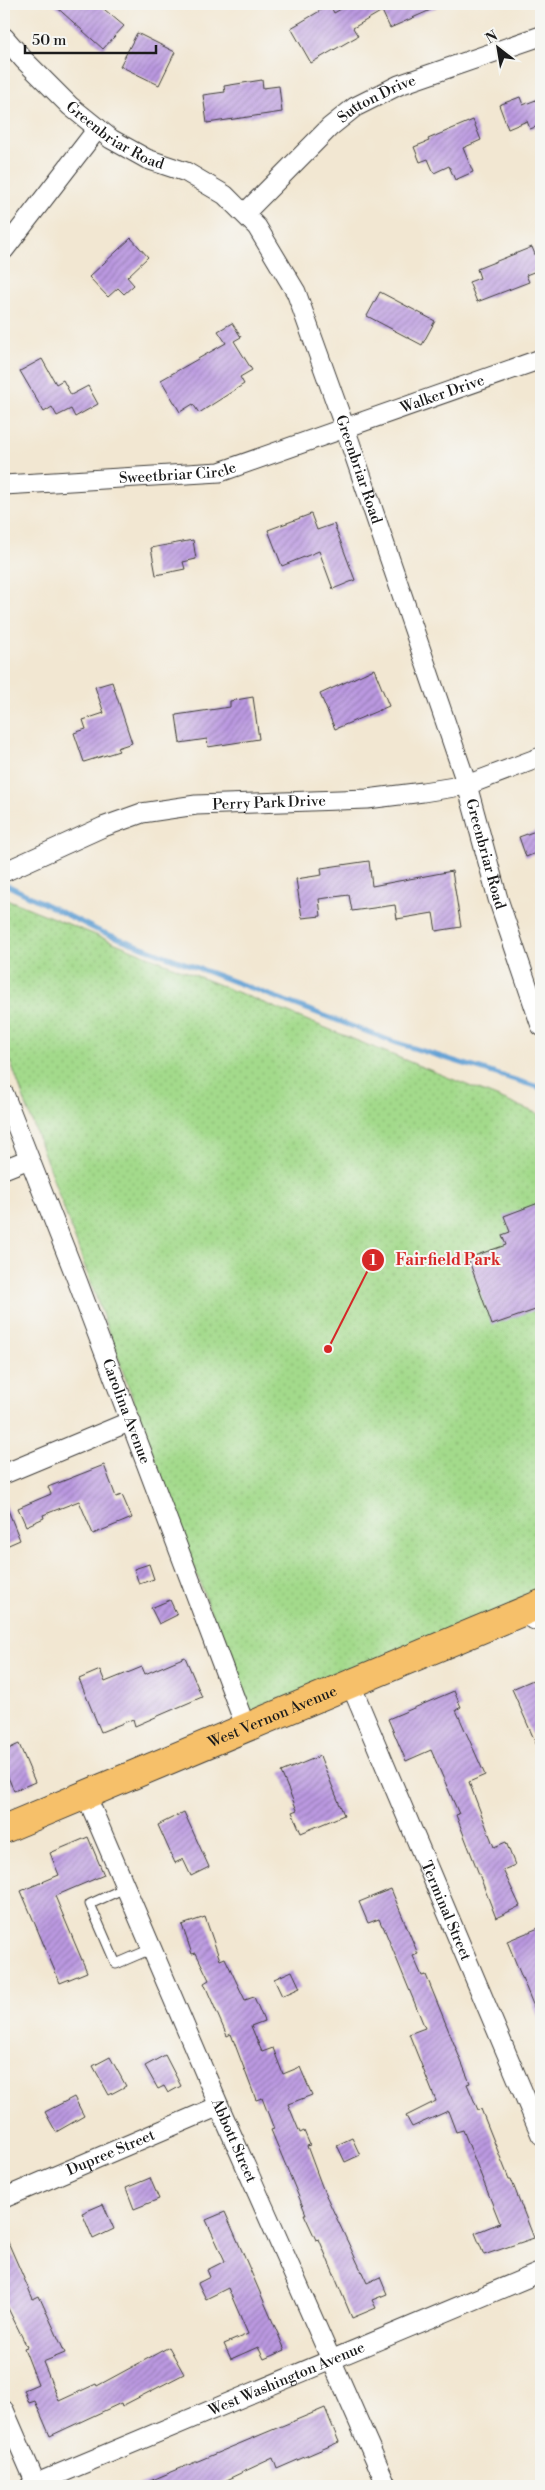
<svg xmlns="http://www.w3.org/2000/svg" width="545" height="2490" font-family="'Libre Bodoni',serif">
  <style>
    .park { fill: url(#park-dots); stroke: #607b54 }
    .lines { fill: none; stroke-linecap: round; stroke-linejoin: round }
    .stream { stroke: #62a0d4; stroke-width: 5 }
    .building { fill: url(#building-hatch) }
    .lane-casing { stroke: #3c3a37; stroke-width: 11 }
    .street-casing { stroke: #3c3a37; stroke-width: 21 }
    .primary-casing { stroke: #3c3a37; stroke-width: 30 }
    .lane { stroke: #fff; stroke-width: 9 }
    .street { stroke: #fff; stroke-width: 19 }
    .primary { stroke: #f6c06b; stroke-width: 28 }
    .labels { text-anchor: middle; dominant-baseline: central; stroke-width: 4; stroke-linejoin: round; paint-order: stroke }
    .street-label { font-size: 15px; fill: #1c1c1c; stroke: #f6f6f2 }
    .leader { fill: none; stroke: #d62828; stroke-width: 2 }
    .callout-dot { fill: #d62828; stroke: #f6f6f2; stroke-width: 2 }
    .mark-label { font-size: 15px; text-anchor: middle; font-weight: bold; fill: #fff }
    .callout-label { font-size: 16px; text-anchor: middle; font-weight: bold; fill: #d62828; stroke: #f6f6f2; stroke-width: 4; stroke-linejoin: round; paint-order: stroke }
  </style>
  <defs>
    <pattern id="park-dots" width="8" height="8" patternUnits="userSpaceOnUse" patternTransform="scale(1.25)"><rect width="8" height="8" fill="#a3da8b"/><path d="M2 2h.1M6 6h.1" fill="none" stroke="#8cba77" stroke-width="1.8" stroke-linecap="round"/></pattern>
    <pattern id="building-hatch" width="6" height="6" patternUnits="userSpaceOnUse" patternTransform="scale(1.25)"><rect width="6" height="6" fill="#bb99e1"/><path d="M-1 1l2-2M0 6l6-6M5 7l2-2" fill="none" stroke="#977cb6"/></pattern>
  </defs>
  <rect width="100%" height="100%" fill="#f6f6f2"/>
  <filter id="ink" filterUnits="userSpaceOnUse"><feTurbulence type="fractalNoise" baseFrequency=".02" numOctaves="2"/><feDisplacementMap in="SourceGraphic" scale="10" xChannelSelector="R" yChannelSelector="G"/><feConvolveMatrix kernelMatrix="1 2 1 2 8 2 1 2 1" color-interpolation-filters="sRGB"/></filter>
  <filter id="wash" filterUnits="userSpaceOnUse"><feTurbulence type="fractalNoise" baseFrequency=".0096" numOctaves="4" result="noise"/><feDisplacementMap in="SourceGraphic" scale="20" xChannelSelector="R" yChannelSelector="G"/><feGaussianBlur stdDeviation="1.12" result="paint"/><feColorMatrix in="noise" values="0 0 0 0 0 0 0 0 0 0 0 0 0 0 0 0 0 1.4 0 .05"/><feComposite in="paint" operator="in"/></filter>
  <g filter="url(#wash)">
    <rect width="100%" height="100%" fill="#f2e7d2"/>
    <polygon class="park" points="4,898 541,1115 541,1608 252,1726 4,1044"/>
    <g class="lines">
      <polyline class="stream" points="7,885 97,930 394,1042 541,1088"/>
    </g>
    <g id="blocks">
      <g class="building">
        <polygon points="53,4 98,4 124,26 103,49"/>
        <polygon points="350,4 444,4 390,28 382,11 353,28 358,36 311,63 291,28 330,5 334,13"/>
        <polygon points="137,33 175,52 159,85 120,66"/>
        <polygon points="262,80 263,88 279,86 282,112 207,123 203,95 225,92 224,86"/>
        <polygon points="520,97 523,105 541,98 541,125 530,129 527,121 508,129 499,105"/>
        <polygon points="473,120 481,140 463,148 473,172 455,180 449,166 434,173 428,159 420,162 414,147 429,141 428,139"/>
        <polygon points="131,238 148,257 127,277 134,285 124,294 118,288 108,297 89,277"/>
        <polygon points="532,247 541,269 526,275 529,282 477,302 469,282 480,278 477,269"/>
        <polygon points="380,292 435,321 422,345 367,316"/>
        <polygon points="232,323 241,337 234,341 252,370 240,377 244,384 199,413 193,404 180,412 161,380 226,343 218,331"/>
        <polygon points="42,359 56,384 63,380 71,395 88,386 98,404 75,417 71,409 57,416 52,407 44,412 20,371"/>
        <polygon points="311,514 317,530 334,524 355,580 333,589 319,551 282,566 268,530"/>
        <polygon points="193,540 196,559 183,562 185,569 156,575 151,548"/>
        <polygon points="374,669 389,706 335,729 320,694"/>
        <polygon points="112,682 132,743 117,748 119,751 84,762 74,733 86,729 83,720 104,713 95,687"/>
        <polygon points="253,697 259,739 208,747 207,739 180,743 176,715 230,707 230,701"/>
        <polygon points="541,829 541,851 526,857 519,837"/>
        <polygon points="369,861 372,886 452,871 461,927 436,931 433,913 397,919 395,905 352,911 349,895 319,899 321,916 302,918 296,879 322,875 321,868"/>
        <polygon points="541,1202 541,1308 492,1325 468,1258 506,1245 502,1235 510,1232 504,1216"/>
        <polygon points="104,1465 116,1497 122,1495 132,1518 93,1534 79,1501 43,1515 44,1518 26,1526 18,1508 51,1494 48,1487"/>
        <polygon points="4,1500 20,1540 4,1547"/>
        <polygon points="149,1564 154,1579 139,1584 134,1569"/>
        <polygon points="170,1600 177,1615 159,1624 151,1608"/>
        <polygon points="185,1657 202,1697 135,1726 133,1719 101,1732 79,1679 100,1670 105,1682 142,1667 145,1674"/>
        <polygon points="533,1680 541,1698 541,1755 512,1689"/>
        <polygon points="454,1691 461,1707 456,1710 485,1775 469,1782 494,1847 506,1842 515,1865 503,1870 520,1906 496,1918 456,1815 459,1814 431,1750 406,1761 388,1719"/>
        <polygon points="19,1744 35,1782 14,1791 4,1768 4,1751"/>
        <polygon points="320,1756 344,1815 301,1833 292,1812 297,1810 281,1772"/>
        <polygon points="184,1812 209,1867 191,1876 183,1859 175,1863 158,1825"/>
        <polygon points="88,1837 104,1875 55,1896 87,1972 60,1983 21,1891 59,1875 50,1853"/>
        <polygon points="391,1889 418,1954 413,1956 422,1976 426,1975 470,2083 467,2084 478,2110 481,2109 509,2179 511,2179 534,2238 484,2255 475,2233 500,2223 463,2130 456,2132 448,2111 412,2127 406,2116 436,2101 409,2034 425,2028 383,1926 382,1926 379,1919 368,1923 359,1902"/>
        <polygon points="205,1917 220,1960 225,1958 245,2000 254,1997 264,2021 251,2026 262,2052 273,2048 283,2074 300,2067 312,2095 288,2104 300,2133 304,2131 310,2145 307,2146 323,2189 367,2283 380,2277 387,2294 372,2300 376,2308 352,2318 319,2239 316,2240 304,2214 306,2214 271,2130 274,2129 262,2098 256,2100 231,2034 227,2036 204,1983 209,1980 196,1953 192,1954 182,1925"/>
        <polygon points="541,1927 541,2024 507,1941"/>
        <polygon points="292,1971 300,1988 282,1996 274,1979"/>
        <polygon points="165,2055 181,2086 168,2093 164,2086 158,2089 145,2066"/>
        <polygon points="110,2057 126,2086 109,2095 93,2066"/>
        <polygon points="74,2097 84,2116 56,2132 45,2112"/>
        <polygon points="352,2138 360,2155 345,2162 337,2145"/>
        <polygon points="150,2178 159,2199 134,2209 126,2188"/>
        <polygon points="103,2204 114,2229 93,2239 82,2213"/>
        <polygon points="225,2212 285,2350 264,2359 258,2347 231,2359 224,2344 248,2334 228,2288 206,2299 198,2283 210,2277 207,2270 225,2261 206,2220"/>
        <polygon points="4,2233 33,2299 39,2296 65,2353 43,2362 59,2401 96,2384 97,2386 169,2347 184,2374 122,2406 121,2403 50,2436 35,2401 29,2403 24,2390 38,2384 24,2348 27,2347 4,2300"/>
        <polygon points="325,2408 339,2442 277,2469 273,2458 213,2486 138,2486"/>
      </g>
    </g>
  </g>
  <g filter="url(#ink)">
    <use href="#blocks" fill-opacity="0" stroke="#3c3a37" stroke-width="1"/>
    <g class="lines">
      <defs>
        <g id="lane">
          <polyline points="520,1619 541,1628"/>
          <polyline points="125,1888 90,1904 116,1964 151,1949"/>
        </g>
        <g id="street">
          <path id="s1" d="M 4,37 L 24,60 L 70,106 L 111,139 L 147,159 L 186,172 L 225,195 L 257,227 L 296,292 L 345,428 L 467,785 L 498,899 L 541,1026"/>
          <path id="s2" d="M 245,213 L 330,127 L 355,107 L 399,85 L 541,36"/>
          <polyline points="4,250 98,128"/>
          <path id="s3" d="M 4,485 L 220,472 L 541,359"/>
          <path id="s4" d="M 4,872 L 103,827 L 142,813 L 196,805 L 367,799 L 423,792 L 467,785 L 541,757"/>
          <path id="s5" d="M 4,1094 L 77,1280 L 246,1728"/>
          <polyline points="4,1169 29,1159"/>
          <polyline points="4,1474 131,1421"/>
          <path id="s6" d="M 351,1685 L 541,2135"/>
          <path id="s7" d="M 86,1795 L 219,2106 L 387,2486"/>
          <path id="s8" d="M 4,2198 L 219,2106"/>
          <polyline points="4,2410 37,2486"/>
          <path id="s9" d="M 30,2486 L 541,2272"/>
        </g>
        <g id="primary">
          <path id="s10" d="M 4,1829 L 541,1604"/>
        </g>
      </defs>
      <use href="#lane" class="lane-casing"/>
      <use href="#street" class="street-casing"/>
      <use href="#primary" class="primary-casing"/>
      <use href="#lane" class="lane"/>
      <use href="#street" class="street"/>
      <use href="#primary" class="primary"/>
    </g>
  </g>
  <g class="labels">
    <g class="street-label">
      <text stroke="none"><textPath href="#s2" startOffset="176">Sutton Drive</textPath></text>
      <text stroke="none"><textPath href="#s1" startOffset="150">Greenbriar Road</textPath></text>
      <text stroke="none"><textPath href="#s3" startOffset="452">Walker Drive</textPath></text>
      <text stroke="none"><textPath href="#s1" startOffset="585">Greenbriar Road</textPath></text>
      <text stroke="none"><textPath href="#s3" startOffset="174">Sweetbriar Circle</textPath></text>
      <text stroke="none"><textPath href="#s4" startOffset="278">Perry Park Drive</textPath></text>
      <text stroke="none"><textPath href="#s1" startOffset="990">Greenbriar Road</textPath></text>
      <text stroke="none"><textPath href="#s5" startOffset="340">Carolina Avenue</textPath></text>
      <text stroke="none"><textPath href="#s10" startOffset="291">West Vernon Avenue</textPath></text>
      <text stroke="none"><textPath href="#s6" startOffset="245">Terminal Street</textPath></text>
      <text stroke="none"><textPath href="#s7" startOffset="376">Abbott Street</textPath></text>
      <text stroke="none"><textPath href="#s8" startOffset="116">Dupree Street</textPath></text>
      <text stroke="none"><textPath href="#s9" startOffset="278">West Washington Avenue</textPath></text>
    </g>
  </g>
  <path class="leader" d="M328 1349L373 1260"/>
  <g class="callout-dot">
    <circle cx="328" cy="1349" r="5"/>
    <circle cx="373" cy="1260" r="12"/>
  </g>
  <g class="mark-label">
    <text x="373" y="1265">1</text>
  </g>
  <g class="callout-label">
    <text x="448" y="1265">Fairfield Park</text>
  </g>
  <rect width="545" height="2490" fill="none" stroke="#f6f6f2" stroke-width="20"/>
  <g transform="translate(498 48) rotate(329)" stroke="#f6f6f2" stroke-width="4" paint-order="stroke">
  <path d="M0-4L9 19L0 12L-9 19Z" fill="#1c1c1c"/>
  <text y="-8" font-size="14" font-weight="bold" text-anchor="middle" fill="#1c1c1c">N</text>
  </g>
  <path d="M25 45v8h131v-8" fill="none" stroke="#1c1c1c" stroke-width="2.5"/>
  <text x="32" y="45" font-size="15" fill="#1c1c1c" stroke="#f6f6f2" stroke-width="4" paint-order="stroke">50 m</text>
</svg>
